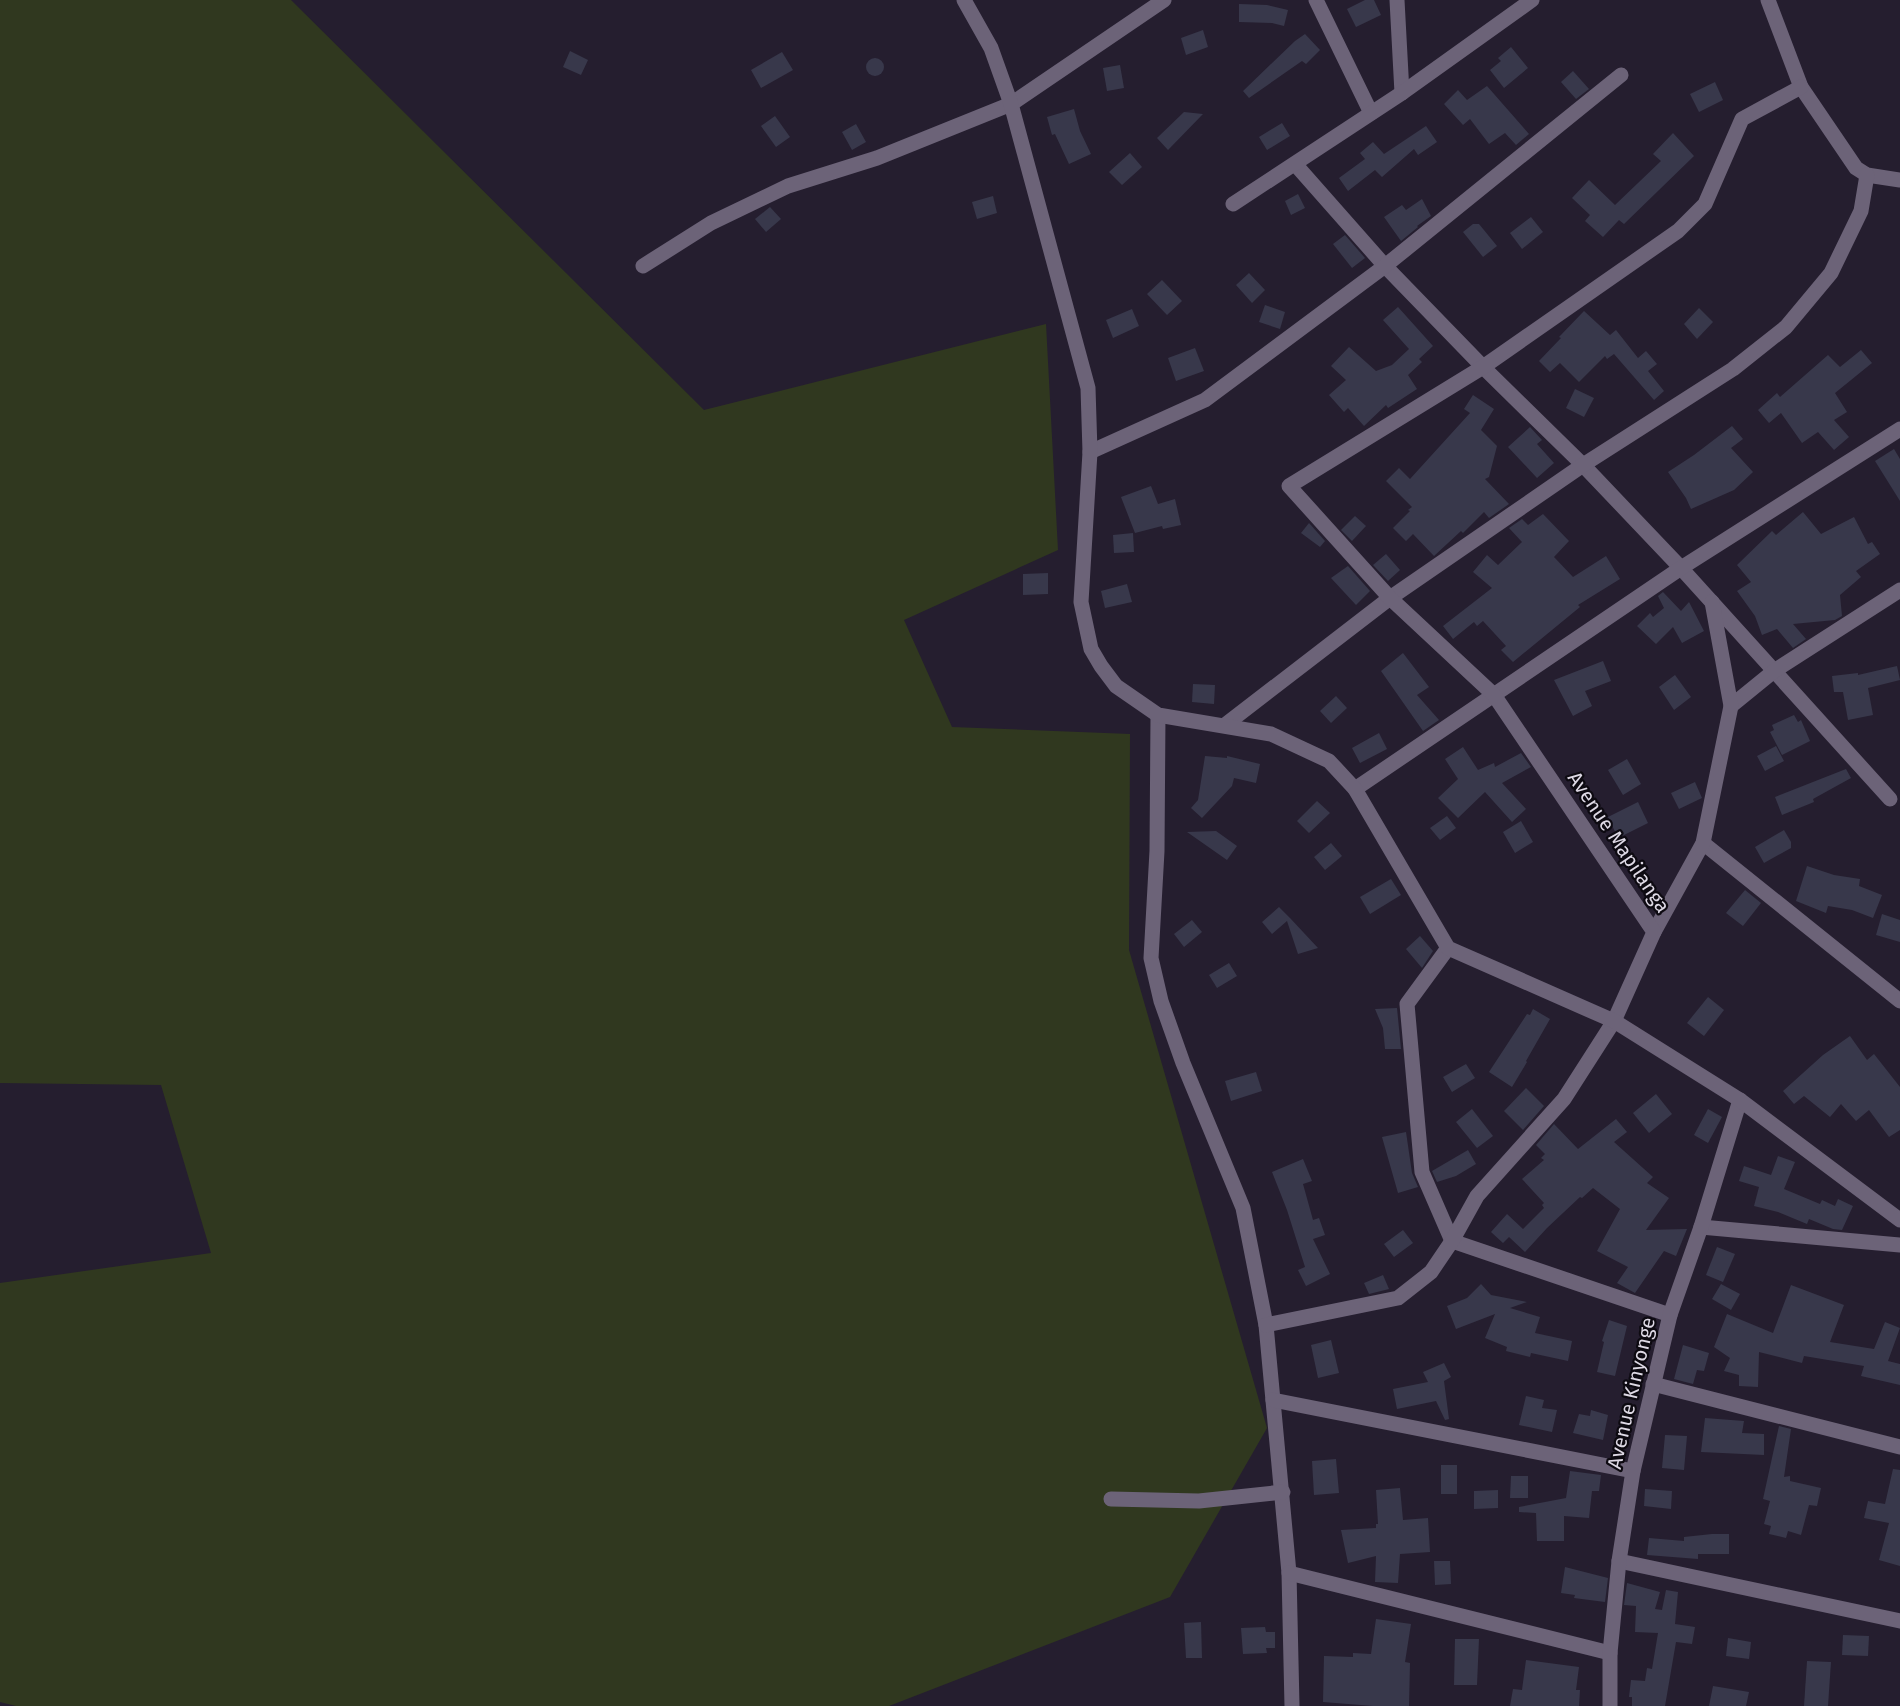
<svg xmlns="http://www.w3.org/2000/svg" width="1900" height="1706" font-family="'Fira Sans',sans-serif">
  <style>
    .green { fill: #30381f }
    .building { fill: #38384b }
    .lines { fill: none; stroke-linecap: round; stroke-linejoin: round }
    .minor { stroke: #6c6378; stroke-width: 15 }
    .tertiary { stroke: #6c6378; stroke-width: 15 }
    .labels { text-anchor: middle; dominant-baseline: central; stroke-width: 4.5; stroke-linejoin: round; paint-order: stroke }
    .street-label { font-size: 20px; fill: #ded9e5; stroke: #0d0a11 }
  </style>
  <rect width="100%" height="100%" fill="#251e2f"/>
  <polygon class="green" points="0,0 291,0 704,410 1046,324 1058,550 904,620 952,727 1130,734 1129,950 1267,1428 1170,1597 889,1706 16,1706 0,1702 0,1283 211,1253 161,1085 0,1083"/>
  <g class="building">
    <polygon points="1365,0 1374,0 1381,15 1356,27 1347,9"/>
    <polygon points="1239,4 1267,5 1288,10 1284,26 1272,23 1239,22"/>
    <polygon points="1203,30 1208,47 1186,55 1181,38"/>
    <polygon points="1305,34 1320,50 1306,64 1302,61 1249,98 1243,91 1295,41"/>
    <polygon points="1511,47 1528,68 1504,88 1490,70 1501,61 1498,58"/>
    <polygon points="570,51 588,60 581,75 563,67"/>
    <polygon points="782,52 793,70 761,88 751,70"/>
    <circle cx="875" cy="67" r="9"/>
    <polygon points="1120,65 1124,88 1107,91 1103,68"/>
    <polygon points="1573,71 1589,89 1576,99 1561,82"/>
    <polygon points="1715,82 1723,100 1699,112 1690,94"/>
    <polygon points="1487,86 1529,134 1516,145 1505,133 1489,144 1470,119 1463,125 1444,104 1458,90 1467,100"/>
    <polygon points="1074,109 1080,131 1091,154 1069,164 1055,134 1052,135 1047,117"/>
    <polygon points="1184,112 1203,114 1168,150 1157,138"/>
    <polygon points="775,116 790,137 776,147 761,126"/>
    <polygon points="1282,123 1290,136 1267,150 1259,137"/>
    <polygon points="856,124 866,142 852,150 842,132"/>
    <polygon points="1426,126 1437,142 1418,155 1414,149 1382,177 1375,170 1348,191 1339,178 1365,159 1360,153 1373,142 1384,154"/>
    <polygon points="1673,133 1694,156 1624,224 1619,220 1603,237 1585,221 1590,215 1572,198 1589,180 1615,205 1661,161 1653,154"/>
    <polygon points="1130,153 1142,167 1122,185 1109,172"/>
    <polygon points="1298,194 1305,208 1291,215 1285,201"/>
    <polygon points="993,196 997,213 977,219 972,202"/>
    <polygon points="1422,199 1431,216 1417,226 1418,227 1401,241 1384,217 1402,205 1406,210"/>
    <polygon points="770,207 781,219 766,232 755,219"/>
    <polygon points="1531,217 1543,232 1522,249 1510,233"/>
    <polygon points="1473,224 1479,224 1497,246 1483,257 1463,232"/>
    <polygon points="1345,235 1365,258 1352,268 1333,244"/>
    <polygon points="1249,273 1265,290 1252,303 1236,285"/>
    <polygon points="1162,280 1182,301 1167,315 1147,294"/>
    <polygon points="1265,305 1285,312 1280,329 1259,322"/>
    <polygon points="1398,307 1433,346 1419,359 1422,362 1408,375 1417,389 1388,408 1386,405 1364,426 1348,408 1344,412 1329,395 1346,380 1331,366 1349,347 1376,371 1392,365 1409,349 1383,320"/>
    <polygon points="1699,308 1713,322 1697,339 1684,324"/>
    <polygon points="1132,309 1139,326 1113,338 1106,320"/>
    <polygon points="1584,311 1610,335 1616,330 1638,358 1646,351 1657,364 1648,371 1664,391 1654,400 1614,354 1607,359 1605,356 1579,382 1560,363 1550,372 1539,361 1561,338 1559,337"/>
    <polygon points="1195,348 1204,371 1176,381 1168,358"/>
    <polygon points="1861,350 1872,363 1835,393 1847,412 1834,420 1849,437 1834,450 1818,432 1802,443 1781,413 1769,423 1758,410 1777,393 1780,397 1828,355 1840,367"/>
    <polygon points="1575,389 1594,398 1584,417 1566,408"/>
    <polygon points="1473,395 1494,409 1481,430 1497,446 1489,477 1485,479 1509,504 1489,518 1484,512 1463,533 1461,531 1434,556 1413,534 1406,541 1393,528 1410,511 1408,510 1412,507 1386,481 1399,468 1410,479 1470,413 1464,409"/>
    <polygon points="1732,426 1743,439 1731,448 1753,472 1734,490 1691,509 1686,498 1668,472 1694,455"/>
    <polygon points="1530,427 1542,440 1537,444 1554,463 1537,478 1508,447"/>
    <polygon points="1894,449 1900,459 1900,501 1875,461"/>
    <polygon points="1151,486 1158,504 1175,499 1181,525 1163,529 1162,526 1135,533 1121,497"/>
    <polygon points="1803,512 1821,534 1854,517 1868,544 1872,542 1880,554 1856,571 1861,577 1840,595 1842,616 1835,620 1793,624 1806,639 1793,648 1777,629 1762,635 1755,616 1737,591 1751,582 1737,565 1772,531 1776,535"/>
    <polygon points="1543,514 1569,541 1554,557 1573,577 1606,556 1620,579 1578,605 1580,607 1513,662 1501,650 1506,646 1483,621 1477,626 1474,622 1453,639 1443,626 1492,588 1473,572 1487,555 1498,565 1522,542 1509,528 1522,519 1528,525"/>
    <polygon points="1355,516 1366,526 1352,541 1341,530"/>
    <polygon points="1309,523 1325,541 1320,547 1301,533"/>
    <polygon points="1133,533 1134,552 1114,553 1113,535"/>
    <polygon points="1386,554 1400,570 1388,581 1373,565"/>
    <polygon points="1348,566 1370,591 1356,605 1331,578"/>
    <polygon points="1048,573 1048,594 1023,595 1023,574"/>
    <polygon points="1127,584 1132,602 1105,608 1101,591"/>
    <polygon points="1663,592 1681,611 1689,602 1704,631 1682,643 1673,627 1656,644 1637,626 1650,613 1653,617 1664,608 1658,596"/>
    <polygon points="1403,653 1429,687 1417,695 1439,720 1423,731 1381,671"/>
    <polygon points="1603,661 1611,681 1585,691 1592,706 1573,716 1554,680"/>
    <polygon points="1897,666 1900,680 1868,688 1873,715 1848,720 1843,692 1834,692 1832,676 1858,673 1858,675"/>
    <polygon points="1675,675 1691,697 1674,710 1659,687"/>
    <polygon points="1193,684 1215,685 1214,704 1192,702"/>
    <polygon points="1336,696 1347,708 1331,723 1320,711"/>
    <polygon points="1794,715 1798,722 1801,720 1810,741 1782,755 1770,732 1774,730 1772,725"/>
    <polygon points="1379,733 1387,749 1360,763 1352,748"/>
    <polygon points="1776,746 1784,761 1765,771 1757,756"/>
    <polygon points="1463,747 1478,770 1494,763 1495,767 1521,753 1531,767 1502,783 1526,809 1512,822 1485,792 1458,818 1438,798 1458,779 1445,759"/>
    <polygon points="1205,756 1227,758 1227,756 1260,764 1256,783 1234,778 1232,786 1202,818 1191,808 1198,800"/>
    <polygon points="1627,759 1641,784 1623,795 1608,770"/>
    <polygon points="1846,769 1851,778 1813,799 1814,802 1782,815 1775,797"/>
    <polygon points="1695,782 1702,798 1679,809 1671,793"/>
    <polygon points="1317,801 1330,813 1309,833 1297,821"/>
    <polygon points="1638,802 1648,823 1618,838 1608,817"/>
    <polygon points="1447,816 1456,828 1440,840 1430,828"/>
    <polygon points="1521,821 1533,842 1515,853 1503,832"/>
    <polygon points="1784,830 1791,842 1791,848 1764,863 1755,847"/>
    <polygon points="1216,831 1237,846 1227,860 1187,832"/>
    <polygon points="1331,843 1342,856 1325,870 1314,857"/>
    <polygon points="1807,866 1834,875 1860,879 1859,886 1882,895 1873,918 1852,910 1828,906 1826,913 1796,901"/>
    <polygon points="1391,879 1401,895 1370,914 1360,897"/>
    <polygon points="1745,890 1761,903 1743,926 1726,913"/>
    <polygon points="1279,907 1290,918 1318,948 1298,954 1287,921 1272,934 1262,922"/>
    <polygon points="1882,914 1900,920 1900,942 1876,935"/>
    <polygon points="1192,920 1202,932 1184,947 1174,934"/>
    <polygon points="1420,936 1433,951 1422,968 1406,949"/>
    <polygon points="1229,963 1237,976 1217,988 1209,975"/>
    <polygon points="1708,997 1724,1010 1704,1036 1687,1023"/>
    <polygon points="1397,1008 1401,1049 1385,1049 1383,1028 1375,1009"/>
    <polygon points="1533,1009 1550,1019 1526,1061 1527,1062 1512,1087 1489,1072 1527,1014 1530,1015"/>
    <polygon points="1850,1036 1867,1060 1874,1054 1900,1087 1900,1130 1889,1137 1869,1110 1856,1121 1841,1104 1830,1117 1804,1096 1794,1104 1783,1091 1823,1055"/>
    <polygon points="1466,1064 1475,1078 1452,1092 1443,1077"/>
    <polygon points="1256,1072 1262,1091 1231,1101 1225,1081"/>
    <polygon points="1526,1088 1544,1106 1523,1130 1504,1111"/>
    <polygon points="1656,1094 1672,1114 1649,1133 1633,1113"/>
    <polygon points="1472,1109 1493,1136 1477,1148 1456,1122"/>
    <polygon points="1708,1109 1722,1117 1708,1143 1694,1135"/>
    <polygon points="1616,1119 1627,1132 1614,1142 1653,1177 1647,1183 1669,1198 1646,1230 1687,1229 1676,1256 1664,1251 1635,1293 1617,1283 1628,1267 1597,1251 1620,1209 1593,1188 1582,1198 1580,1197 1547,1228 1525,1252 1509,1237 1503,1243 1491,1232 1507,1214 1523,1229 1544,1208 1542,1205 1544,1203 1522,1179 1544,1160 1541,1158 1545,1154 1536,1145 1554,1124 1578,1149"/>
    <polygon points="1406,1132 1412,1173 1418,1187 1398,1193 1382,1137"/>
    <polygon points="1468,1150 1476,1164 1456,1176 1437,1182 1432,1171"/>
    <polygon points="1778,1156 1795,1162 1784,1189 1820,1204 1822,1200 1835,1206 1838,1199 1853,1206 1842,1230 1833,1229 1809,1219 1807,1224 1778,1212 1754,1206 1759,1187 1739,1181 1744,1166 1771,1175"/>
    <polygon points="1303,1159 1312,1181 1303,1184 1313,1220 1319,1218 1325,1235 1313,1239 1330,1274 1306,1286 1298,1270 1305,1267 1287,1210 1272,1172"/>
    <polygon points="1403,1230 1413,1243 1394,1257 1384,1244"/>
    <polygon points="1717,1247 1735,1254 1723,1282 1706,1275"/>
    <polygon points="1383,1275 1389,1289 1369,1294 1364,1283"/>
    <polygon points="1481,1284 1491,1295 1527,1302 1510,1308 1540,1317 1535,1333 1572,1341 1568,1361 1531,1353 1530,1357 1506,1351 1507,1347 1485,1338 1495,1314 1456,1329 1447,1306 1467,1298"/>
    <polygon points="1721,1284 1740,1294 1731,1310 1712,1299"/>
    <polygon points="1791,1285 1844,1305 1830,1342 1874,1349 1885,1322 1900,1328 1888,1361 1900,1364 1900,1385 1861,1376 1864,1366 1804,1356 1802,1363 1759,1352 1758,1387 1739,1386 1739,1375 1724,1371 1730,1358 1714,1347 1727,1314 1773,1333"/>
    <polygon points="1609,1320 1627,1326 1615,1376 1597,1372 1604,1342 1602,1341"/>
    <polygon points="1331,1340 1339,1373 1318,1378 1311,1345"/>
    <polygon points="1683,1345 1709,1353 1704,1371 1697,1370 1693,1384 1674,1379"/>
    <polygon points="1444,1363 1451,1377 1444,1381 1449,1419 1445,1420 1436,1401 1397,1409 1393,1389 1428,1382 1423,1372"/>
    <polygon points="1526,1396 1544,1400 1542,1408 1557,1410 1552,1432 1519,1425"/>
    <polygon points="1591,1410 1608,1415 1603,1440 1573,1433 1579,1414 1590,1416"/>
    <polygon points="1705,1418 1744,1421 1742,1433 1764,1434 1764,1455 1701,1452"/>
    <polygon points="1779,1426 1791,1429 1784,1477 1790,1476 1790,1481 1821,1488 1817,1506 1809,1505 1801,1535 1788,1531 1786,1538 1769,1534 1771,1526 1764,1524 1770,1501 1763,1499"/>
    <polygon points="1665,1435 1687,1436 1684,1470 1662,1468"/>
    <polygon points="1336,1459 1339,1493 1314,1495 1312,1461"/>
    <rect x="1441" y="1465" width="16" height="29"/>
    <polygon points="1893,1469 1900,1470 1900,1566 1879,1560 1889,1523 1864,1518 1868,1501 1885,1504"/>
    <polygon points="1570,1471 1601,1475 1599,1491 1592,1491 1589,1518 1564,1516 1564,1541 1537,1541 1536,1513 1519,1512 1519,1507 1566,1498"/>
    <polygon points="1511,1476 1528,1476 1528,1498 1510,1498"/>
    <polygon points="1400,1488 1403,1520 1428,1518 1430,1552 1400,1554 1398,1583 1375,1582 1376,1556 1348,1563 1341,1530 1376,1528 1376,1524 1378,1524 1376,1490"/>
    <polygon points="1645,1489 1672,1491 1671,1509 1644,1506"/>
    <polygon points="1498,1490 1498,1508 1474,1509 1474,1491"/>
    <polygon points="1712,1534 1729,1534 1729,1554 1698,1554 1698,1559 1647,1555 1649,1538 1684,1541 1684,1537"/>
    <polygon points="1434,1561 1450,1561 1451,1584 1435,1585"/>
    <polygon points="1565,1567 1608,1578 1605,1602 1574,1598 1575,1595 1561,1593"/>
    <polygon points="1627,1583 1660,1592 1655,1609 1662,1610 1666,1590 1678,1592 1675,1624 1695,1627 1692,1644 1676,1642 1665,1706 1632,1706 1632,1697 1629,1697 1631,1680 1645,1681 1647,1668 1652,1669 1658,1633 1635,1632 1636,1606 1624,1605"/>
    <polygon points="1376,1619 1411,1624 1405,1662 1410,1663 1409,1706 1373,1706 1323,1702 1324,1656 1353,1657 1353,1653 1371,1654"/>
    <polygon points="1201,1622 1202,1658 1186,1658 1184,1623"/>
    <polygon points="1265,1627 1266,1632 1275,1632 1275,1648 1266,1648 1267,1653 1243,1654 1241,1628"/>
    <polygon points="1843,1635 1869,1636 1868,1656 1842,1655"/>
    <polygon points="1728,1638 1751,1642 1749,1659 1726,1656"/>
    <polygon points="1455,1639 1479,1639 1477,1685 1454,1685"/>
    <polygon points="1526,1660 1579,1667 1576,1690 1580,1690 1579,1706 1510,1706 1513,1689 1522,1690"/>
    <polygon points="1807,1661 1831,1662 1828,1706 1804,1706"/>
    <polygon points="1713,1686 1749,1692 1746,1706 1709,1706"/>
  </g>
  <g class="lines">
    <g class="minor">
      <polyline points="1316,0 1371,113"/>
      <polyline points="1397,0 1402,93"/>
      <polyline points="1768,0 1801,87 1856,168 1867,175 1900,180"/>
      <polyline points="1295,164 1385,266 1483,367 1583,465 1681,568 1890,799"/>
      <polyline points="1233,204 1402,93 1532,0"/>
      <polyline points="643,266 711,223 788,186 877,158 1011,104 1164,0"/>
      <polyline points="1090,452 1205,400 1385,266 1621,75"/>
      <polyline points="1731,706 1774,671 1900,590"/>
      <polyline points="1158,715 1157,851 1151,958 1161,1001 1183,1063 1243,1208 1266,1325 1289,1573 1292,1706"/>
      <polyline points="1225,725 1390,598 1583,465 1733,369 1786,327 1831,273 1861,211 1867,175"/>
      <polyline points="1355,789 1681,568 1900,429"/>
      <polyline points="1703,843 1900,1001"/>
      <polyline points="1654,932 1703,843 1731,706 1712,602"/>
      <polyline points="1448,948 1407,1004 1422,1172 1452,1241 1670,1315"/>
      <polyline points="1701,1227 1900,1245"/>
      <polyline points="1266,1325 1398,1298 1431,1272 1452,1241 1477,1196 1564,1099 1614,1021 1654,932 1494,695 1390,598 1289,486 1483,367 1678,231 1705,204 1742,119 1801,87"/>
      <polyline points="1653,1384 1900,1447"/>
      <polyline points="1273,1400 1633,1471"/>
      <polyline points="1111,1499 1199,1501 1283,1492"/>
      <polyline points="1619,1561 1900,1621"/>
      <polyline points="1289,1573 1610,1653"/>
      <polyline points="1610,1706 1610,1653 1619,1561 1633,1471 1670,1315 1701,1227 1740,1100"/>
    </g>
    <polyline class="tertiary" points="964,0 991,48 1011,104 1088,388 1090,452 1081,602 1091,649 1101,666 1116,686 1158,715 1271,734 1329,761 1355,789 1448,948 1614,1021 1740,1100 1900,1220"/>
  </g>
  <g class="labels">
    <g class="street-label">
      <text transform="translate(1619 842) rotate(56)">Avenue Mapilanga</text>
      <text transform="translate(1631 1393) rotate(-77)">Avenue Kinyonge</text>
    </g>
  </g>
</svg>
